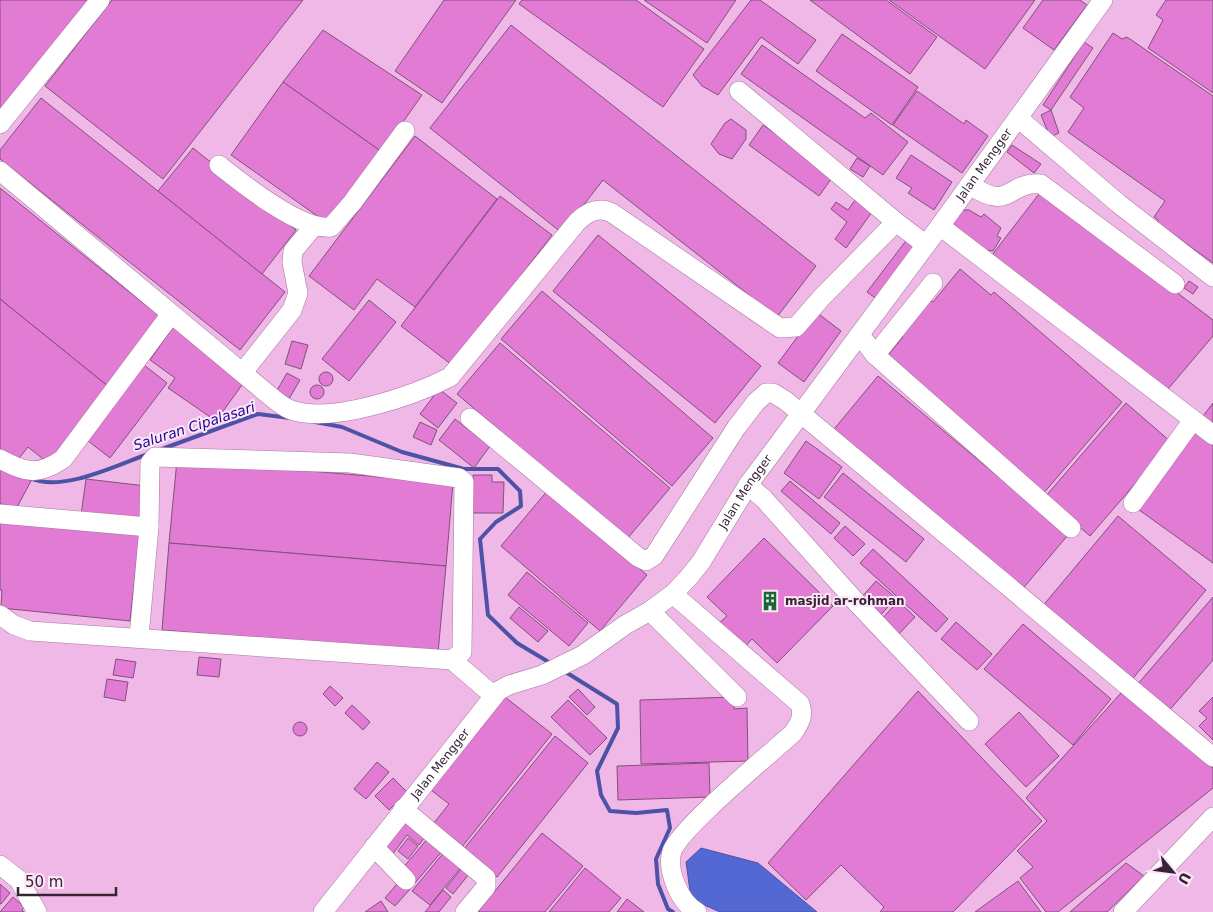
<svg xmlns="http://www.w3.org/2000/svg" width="1213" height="912" font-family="'DejaVu Sans',sans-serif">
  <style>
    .water { fill: #5468d3; stroke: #4c53a4 }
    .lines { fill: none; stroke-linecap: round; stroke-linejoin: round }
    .stream { stroke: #4c53a4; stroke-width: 4 }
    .building { fill: #e17bd4; stroke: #81517b }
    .minor-casing { stroke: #a875a1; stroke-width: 20 }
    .minor { stroke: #fff; stroke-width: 19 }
    .labels { text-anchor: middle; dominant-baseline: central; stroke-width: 4; stroke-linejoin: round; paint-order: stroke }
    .street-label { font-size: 12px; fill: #382335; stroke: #fde6f8 }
    .poi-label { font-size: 12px; font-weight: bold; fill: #382335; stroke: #fde6f8; text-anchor: start }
    .water-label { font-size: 14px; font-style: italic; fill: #1c0490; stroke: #fde6f8 }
  </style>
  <rect width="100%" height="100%" fill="#f0b8e7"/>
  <polygon class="water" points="701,848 758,863 817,912 720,912 693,900 690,891 686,862"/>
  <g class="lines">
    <g class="stream">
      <polyline points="315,422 342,427 402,452 464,469 498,469 520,491 521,506 496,522 480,539 488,615 517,643 552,664"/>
      <polyline points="162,449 258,414 290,418"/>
      <path d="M 30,478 C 61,493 117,465 148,454"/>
      <polyline points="564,671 617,704 618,728 597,771 601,795 610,811 636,813 667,810 670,828 656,859 658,884 668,909 673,912"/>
    </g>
  </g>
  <g class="building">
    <polygon points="0,0 90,0 0,116"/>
    <polygon points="112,0 303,0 163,179 45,86"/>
    <polygon points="444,0 516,0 442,103 395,71"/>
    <polygon points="522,0 636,0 704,49 663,107 519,4"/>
    <polygon points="644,0 736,0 707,43"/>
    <polygon points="751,0 760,0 816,40 798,64 761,37 718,95 702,86 693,75"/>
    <polygon points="810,0 886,0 937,37 910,74"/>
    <polygon points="889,0 1035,0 985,69"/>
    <polygon points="1043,0 1080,0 1087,5 1054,50 1023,28"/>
    <polygon points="1166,0 1213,0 1213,93 1148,48 1163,20 1156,15"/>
    <polygon points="511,25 816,266 777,317 603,180 562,233 430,128"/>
    <polygon points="323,30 422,95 382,152 283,82"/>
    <polygon points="1113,33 1122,39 1127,37 1213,96 1213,263 1158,223 1158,220 1154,217 1165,201 1068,132 1084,108 1070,97"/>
    <polygon points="842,34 918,87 892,125 816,71"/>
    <polygon points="1084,42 1093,48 1051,110 1043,105"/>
    <polygon points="762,45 865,118 871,113 908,142 883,175 741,74"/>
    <polygon points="283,82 382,152 330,225 231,155"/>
    <polygon points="917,91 964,124 966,120 988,136 962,173 893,125"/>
    <polygon points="41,98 285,292 240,350 0,159 0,150"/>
    <polygon points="1051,110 1059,133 1050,137 1041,115"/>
    <polygon points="731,119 746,130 746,139 732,159 719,154 711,144 725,123"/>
    <polygon points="763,125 834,175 819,196 749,145"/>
    <polygon points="415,136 497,199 415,307 377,279 354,310 309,276"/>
    <polygon points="1012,145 1041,164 1034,173 1007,152"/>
    <polygon points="193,148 296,230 262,274 158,191"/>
    <polygon points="911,155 952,182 934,210 908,193 912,188 896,178"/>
    <polygon points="857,158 870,166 863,177 850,169"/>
    <polygon points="0,188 163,319 109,387 0,299"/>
    <polygon points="1042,190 1213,320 1213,336 1168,389 992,255"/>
    <polygon points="500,196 552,235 452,365 401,326"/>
    <polygon points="858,196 875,208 846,248 835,239 847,222 831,209 836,202 848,210"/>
    <polygon points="962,210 969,210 981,217 984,214 1001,228 997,236 1001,238 993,251 986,250 951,225"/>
    <polygon points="598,235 761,366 715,423 553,291"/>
    <polygon points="908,238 921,248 881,302 867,292"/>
    <polygon points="960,269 991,295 994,292 1122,402 1042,495 884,360 903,337 898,332 927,297 933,302"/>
    <polygon points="1189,281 1198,287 1193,294 1184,288"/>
    <polygon points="542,291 713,438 672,486 501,339"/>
    <polygon points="0,299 109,387 48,463 28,447 16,462 0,449"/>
    <polygon points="369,300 396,322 349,381 322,359"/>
    <polygon points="816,312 841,331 804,382 778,363"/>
    <polygon points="174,326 247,378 216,421 168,388 175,378 150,360"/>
    <polygon points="292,341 308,345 301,369 285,364"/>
    <polygon points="500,343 670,488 627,539 457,394"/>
    <polygon points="144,365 167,383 110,458 87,440"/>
    <circle cx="326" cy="379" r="7"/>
    <polygon points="287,373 300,380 289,399 276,392"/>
    <polygon points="878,376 1068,535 1020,592 830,434"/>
    <circle cx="317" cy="392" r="7"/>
    <polygon points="439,389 457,403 438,428 420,414"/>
    <polygon points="1126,403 1171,442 1090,536 1045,497"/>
    <polygon points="1213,403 1213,423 1203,416"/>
    <polygon points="455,419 490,446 474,468 439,440"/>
    <polygon points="420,422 437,430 431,445 413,437"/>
    <polygon points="1193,428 1213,443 1213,563 1135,507"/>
    <polygon points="806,441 842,467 819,499 784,473"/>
    <polygon points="177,460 453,483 446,566 169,543"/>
    <polygon points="0,464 31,481 15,511 0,503"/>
    <polygon points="843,473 924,539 906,562 824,497"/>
    <polygon points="473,475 492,475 492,482 504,482 503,513 473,513"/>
    <polygon points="86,479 146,486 142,522 81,515"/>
    <polygon points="790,481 840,523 831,534 781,491"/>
    <polygon points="548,490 647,575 600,631 501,546"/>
    <polygon points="1118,516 1206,590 1130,682 1041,608"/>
    <polygon points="0,518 140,532 130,621 1,608 2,590 0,590"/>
    <polygon points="845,526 865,544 853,556 834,538"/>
    <polygon points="764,538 833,606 777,663 752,639 743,649 718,624 727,616 707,597"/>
    <polygon points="169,543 446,566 438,653 162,630"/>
    <polygon points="873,549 948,619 936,632 860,563"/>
    <polygon points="527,572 588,623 569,646 508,595"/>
    <polygon points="876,581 896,598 878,618 859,600"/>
    <polygon points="1213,597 1213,660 1167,713 1136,686"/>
    <polygon points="898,601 915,617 897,636 881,620"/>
    <polygon points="519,607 548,631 538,642 510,618"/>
    <polygon points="956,622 992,654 977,670 941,639"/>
    <polygon points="1023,624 1111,699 1073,745 984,669"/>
    <polygon points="199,657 221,659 219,677 197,675"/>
    <polygon points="116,659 136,662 133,678 113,675"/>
    <polygon points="107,679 128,682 125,701 104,697"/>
    <polygon points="330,686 343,698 335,706 323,694"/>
    <polygon points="578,689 595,707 587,715 569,697"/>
    <polygon points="918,691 1042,821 953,912 880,912 884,907 841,865 806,900 768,863"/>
    <polygon points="1121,693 1213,768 1213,788 1058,912 1046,912 1020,878 1033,867 1017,851 1047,821 1026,798"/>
    <polygon points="505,697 552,734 462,847 433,824 449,804 431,790"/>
    <polygon points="734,697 734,709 747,708 748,761 641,764 640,700"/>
    <polygon points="1213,697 1213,740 1199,726 1207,718 1199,711"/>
    <polygon points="568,700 607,738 590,755 551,717"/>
    <polygon points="352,705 370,722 363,730 345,713"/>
    <polygon points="1019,712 1059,756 1026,787 985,744"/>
    <circle cx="300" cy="729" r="7"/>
    <polygon points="555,736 588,763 497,877 463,850"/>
    <polygon points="377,762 389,772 366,799 354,789"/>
    <polygon points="709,763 710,797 618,800 617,766"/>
    <polygon points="393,778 407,792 389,810 375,796"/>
    <polygon points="403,815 427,834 419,845 407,835 392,855 380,846"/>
    <polygon points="542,833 583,866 545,912 478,912"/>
    <polygon points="429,837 444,849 415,883 401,870"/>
    <polygon points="408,838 418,846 408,859 398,851"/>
    <polygon points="445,851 463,865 430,905 412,891"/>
    <polygon points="1126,863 1144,876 1107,912 1070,912"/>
    <polygon points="462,868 469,874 453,894 446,888"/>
    <polygon points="585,868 621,898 609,912 549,912"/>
    <polygon points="401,879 411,888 395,906 385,898"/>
    <polygon points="1018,881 1041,912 975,912"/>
    <polygon points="0,884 10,893 1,904 0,904"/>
    <polygon points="443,890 451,897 439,912 425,912"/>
    <polygon points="13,897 24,907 22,910 24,912 0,912"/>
    <polygon points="627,899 644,912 617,912"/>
    <polygon points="381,901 388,912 365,912"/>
  </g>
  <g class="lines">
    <defs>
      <g id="minor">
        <polyline points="739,91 896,222 926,245"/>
        <polyline points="1018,118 1119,204 1213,277"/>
        <polyline points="0,124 100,0"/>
        <path d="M 219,165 C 243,184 301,231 331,227 L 352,203 L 405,131"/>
        <path d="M 0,171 L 275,400 C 280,404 286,408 291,410 C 332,424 413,396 450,377 L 577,222 C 587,212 598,206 612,213 L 780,328 L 796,327 L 822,297 L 896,222"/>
        <path d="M 970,185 C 1012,213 1006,181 1041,184 L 1175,284"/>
        <polyline points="940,226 1213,435"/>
        <polyline points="860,335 875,355 1071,528"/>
        <polyline points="875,355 933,283"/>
        <polyline points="243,372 292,310 298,293 292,262 293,251 314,226"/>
        <polyline points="470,418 638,557 646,561 654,556 736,428 756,402 766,393 773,393 786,401 1213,757"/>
        <path d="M 0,459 C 26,473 38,476 63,459 L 171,314"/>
        <polyline points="748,485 764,499 857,603 969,721"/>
        <polyline points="1133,503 1193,420"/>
        <polyline points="0,514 149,527"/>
        <path d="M 673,594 L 800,704 C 804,716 800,723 793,733 C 769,755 681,827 672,851 C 666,870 680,903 697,912"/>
        <polyline points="650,611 737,697"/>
        <polyline points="0,615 14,625 30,631 452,660 494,696"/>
        <polyline points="139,637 149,527 150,463 155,457 350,463 459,478 464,482 462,652 452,660"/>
        <polyline points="403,809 486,878 486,887 465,912"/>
        <polyline points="374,847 406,880"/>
        <polyline points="0,865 19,880 37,912"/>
        <path id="s1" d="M 323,912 L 498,691 L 509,685 L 542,675 L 583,655 L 625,625 L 650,611 L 673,594 L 689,577 L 701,562 L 748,485 L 940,226 L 1103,0"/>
        <polyline points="1123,912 1213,817"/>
      </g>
    </defs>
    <use href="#minor" class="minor-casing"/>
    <use href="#minor" class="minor"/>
  </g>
  <defs>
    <symbol id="building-bare" viewBox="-9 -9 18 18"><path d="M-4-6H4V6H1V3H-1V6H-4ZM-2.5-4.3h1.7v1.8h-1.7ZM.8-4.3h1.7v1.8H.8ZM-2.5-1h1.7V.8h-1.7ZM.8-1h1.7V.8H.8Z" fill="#176737" stroke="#fde6f8" stroke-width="2.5" paint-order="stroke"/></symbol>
  </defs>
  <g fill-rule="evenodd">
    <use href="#building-bare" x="756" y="587" width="28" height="28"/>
  </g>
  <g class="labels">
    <g class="street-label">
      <text stroke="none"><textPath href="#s1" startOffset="1014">Jalan Mengger</textPath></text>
      <text stroke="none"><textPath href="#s1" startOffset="609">Jalan Mengger</textPath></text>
      <text stroke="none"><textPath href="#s1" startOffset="189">Jalan Mengger</textPath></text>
    </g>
    <g class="poi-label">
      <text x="785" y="601">masjid ar-rohman</text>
    </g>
    <g class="water-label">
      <text transform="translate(194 426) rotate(-18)">Saluran Cipalasari</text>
    </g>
  </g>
  <g transform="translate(1173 872) rotate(119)" stroke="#fde6f8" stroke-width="4" paint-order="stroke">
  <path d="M0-4L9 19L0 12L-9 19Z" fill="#382335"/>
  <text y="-8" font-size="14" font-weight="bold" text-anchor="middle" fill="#382335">U</text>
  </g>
  <path d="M18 887v8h98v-8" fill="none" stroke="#382335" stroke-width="2.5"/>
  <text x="25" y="887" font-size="15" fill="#382335" stroke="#fde6f8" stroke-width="4" paint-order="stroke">50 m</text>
</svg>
